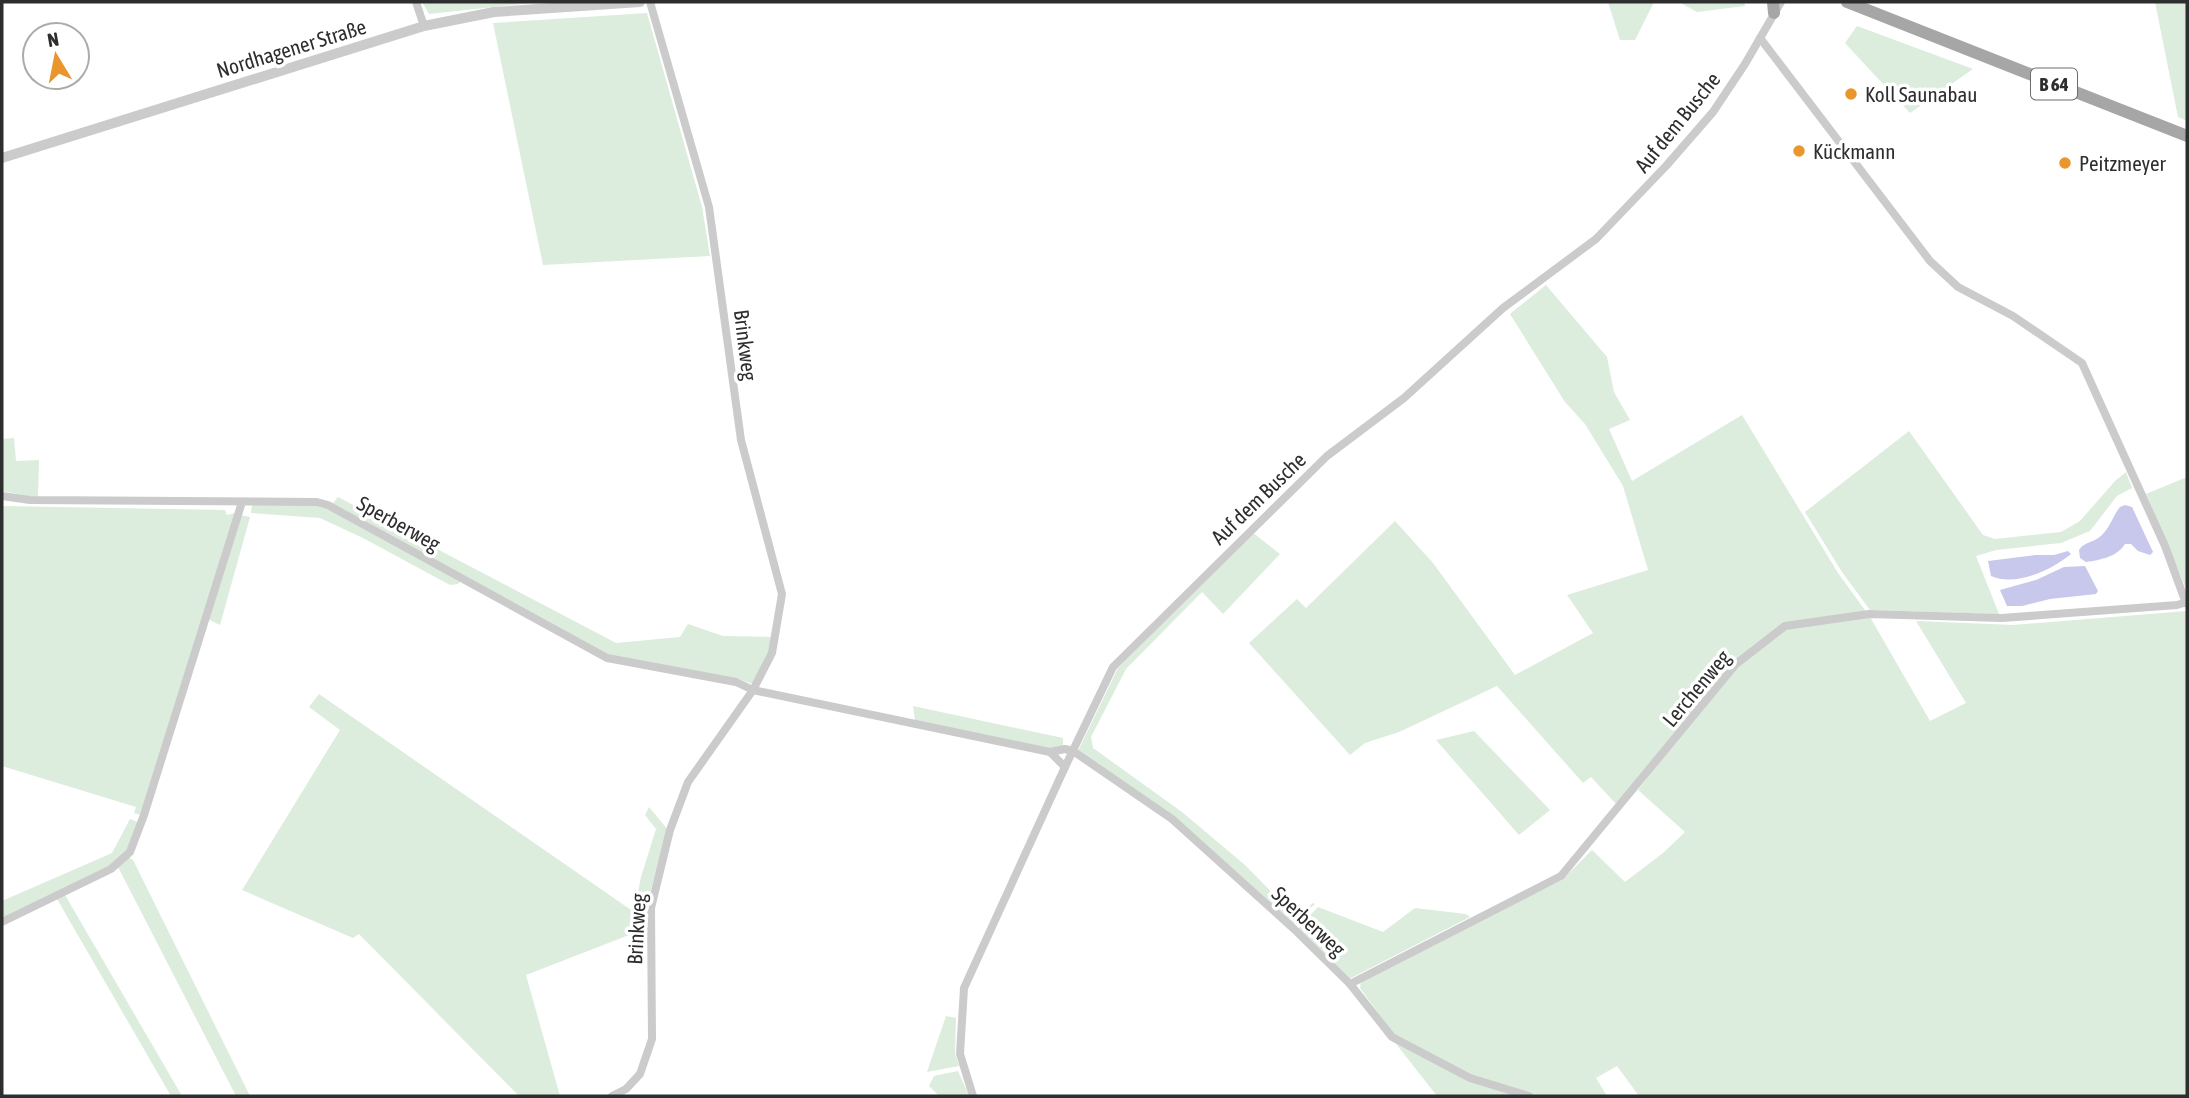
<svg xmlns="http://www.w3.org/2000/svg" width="2189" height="1098" font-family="'Asap Condensed',sans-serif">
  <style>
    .green { fill: #dcecdd }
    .water { fill: #c8c7ec }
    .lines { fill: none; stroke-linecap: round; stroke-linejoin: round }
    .minor { stroke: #cbcbcb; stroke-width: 8 }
    .tertiary { stroke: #cbcbcb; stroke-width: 10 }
    .primary { stroke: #a6a6a6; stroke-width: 12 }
    .poi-dot { fill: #e9972d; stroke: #fff; stroke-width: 2.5 }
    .labels { text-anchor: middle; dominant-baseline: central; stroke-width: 7; stroke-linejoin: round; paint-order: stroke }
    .shield { fill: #fff; stroke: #6d6d6d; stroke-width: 2 }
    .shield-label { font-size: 19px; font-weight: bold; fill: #2e2e2e }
    .street-label { font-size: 21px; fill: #2e2e2e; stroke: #fff }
    .poi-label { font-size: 21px; fill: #2e2e2e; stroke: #fff; text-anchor: start }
  </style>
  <rect width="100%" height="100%" fill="#fff"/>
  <g class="green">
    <polygon points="422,2 539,2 429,14"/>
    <polygon points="1608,2 1654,2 1635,40 1620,40"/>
    <polygon points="1679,2 1744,2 1745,6 1697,12"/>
    <polygon points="2155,2 2187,2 2187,121 2178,117"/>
    <polygon points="647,13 702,207 710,256 543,265 493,23"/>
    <polygon points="1857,26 1973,69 1910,113 1845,43"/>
    <polygon points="1546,285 1607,357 1614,392 1630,420 1609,429 1632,481 1742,415 1838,573 1870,617 1930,721 1966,703 1916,621 2013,625 2187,611 2187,1096 1639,1096 1617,1066 1596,1078 1607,1096 1437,1096 1393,1040 1395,1036 1360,988 1361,982 1562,880 1592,850 1625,882 1663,853 1685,832 1638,790 1680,736 1617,805 1591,777 1583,783 1497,686 1399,732 1365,743 1350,755 1249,643 1297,599 1306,608 1395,521 1433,563 1515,675 1593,633 1567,595 1648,570 1623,486 1585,424 1565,402 1510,314"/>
    <polygon points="1909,431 1983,535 1995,539 2061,532 2080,521 2115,481 2126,472 2132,488 2117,496 2090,531 2061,543 1996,550 1976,556 1999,614 1870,610 1842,572 1805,512"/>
    <polygon points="14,438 16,461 39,460 38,498 2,491 2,439"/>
    <polygon points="2187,477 2187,591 2146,494"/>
    <polygon points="338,497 616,643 680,637 688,624 723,636 771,637 769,653 753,684 738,679 607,655 333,503"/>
    <polygon points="316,504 326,507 461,580 458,584 450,585 363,538 320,518 251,513 252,505"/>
    <polygon points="2,506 225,510 227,515 235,513 141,815 134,813 136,807 2,766"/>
    <polygon points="240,515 250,517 220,625 208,619"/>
    <polygon points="1252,532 1280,554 1223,614 1202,592 1126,669 1091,737 1093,748 1182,812 1245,865 1296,917 1313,903 1315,904 1293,925 1240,876 1078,751 1118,668"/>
    <polygon points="319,694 634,912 641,877 656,829 645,815 649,807 668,830 650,893 647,928 526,975 560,1096 519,1096 359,934 353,938 242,890 340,730 309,707"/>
    <polygon points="913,706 1063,738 1063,746 1050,748 915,721"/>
    <polygon points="1474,731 1550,810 1519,835 1436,740"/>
    <polygon points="130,819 140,823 128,851 111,865 2,919 2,901 112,853"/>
    <polygon points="128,857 133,860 250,1096 236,1096 118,867"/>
    <polygon points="65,895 182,1096 171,1096 57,899"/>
    <polygon points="1318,907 1383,932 1415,908 1466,914 1470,917 1349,979 1297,930"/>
    <polygon points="946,1016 956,1018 955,1054 959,1066 927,1072"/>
    <polygon points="958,1071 969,1096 939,1096 929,1086 934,1076"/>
  </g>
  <g class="water">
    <path d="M 2125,505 L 2132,507 L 2153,552 L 2150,555 L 2138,551 L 2131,544 L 2125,544 C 2117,557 2100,560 2086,562 L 2080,558 L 2079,550 C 2085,541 2094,543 2102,535 C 2110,527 2113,516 2120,507 Z"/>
    <path d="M 2068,551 L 2071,554 C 2052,570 2015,587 1991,576 L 1988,561 L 2035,555 L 2054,555 Z"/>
    <polygon points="2085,566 2098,591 2096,594 2050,599 2022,606 2007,606 2000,590 2036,580 2064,567"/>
  </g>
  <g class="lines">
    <g class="minor">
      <polyline points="416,2 424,26"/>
      <polyline points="1760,38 1930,261 1958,287 2013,316 2082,363 2165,546 2186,603"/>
      <polyline points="2,496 30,500 317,502 328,505 607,658 736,682 753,690 1050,752 1065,749 1073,751 1172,819 1294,929 1350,984 1392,1037 1470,1078 1529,1096"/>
      <polyline points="1050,752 1065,767"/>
      <polyline points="2,922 111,869 130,852 144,815 242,502"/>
      <polyline points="1350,984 1561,876 1736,664 1785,626 1869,614 2002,618 2177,605 2187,602"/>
      <polyline points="612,1096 626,1089 640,1074 652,1039 651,908 670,830 688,782 753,690 772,653 782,594 741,440 709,207 650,2"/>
      <polyline points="973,1096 960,1054 964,988 1065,767 1113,667 1327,456 1404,398 1503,308 1596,239 1666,166 1713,112 1745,64 1781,2"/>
    </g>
    <polyline class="tertiary" points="2,158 424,26 494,12 640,2"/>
    <g class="primary">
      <polyline points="1773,2 1774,13"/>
      <polyline points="1847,2 2187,136"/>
    </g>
  </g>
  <g class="poi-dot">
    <circle cx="1851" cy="94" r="7"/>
    <circle cx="1799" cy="151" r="7"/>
    <circle cx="2065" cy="163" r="7"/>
  </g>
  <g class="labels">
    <rect class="shield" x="2031" y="68.5" width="46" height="31" rx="5"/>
    <g class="shield-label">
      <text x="2054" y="84">B 64</text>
    </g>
    <g class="street-label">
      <text transform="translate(291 48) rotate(-17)">Nordhagener Straße</text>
      <text transform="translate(1677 122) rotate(-51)">Auf dem Busche</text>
      <text transform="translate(746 345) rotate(83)">Brinkweg</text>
      <text transform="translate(1258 498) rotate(-44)">Auf dem Busche</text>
      <text transform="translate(399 523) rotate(29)">Sperberweg</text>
      <text transform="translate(1696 688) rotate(-50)">Lerchenweg</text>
      <text transform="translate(1309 921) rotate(43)">Sperberweg</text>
      <text transform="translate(636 929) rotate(-87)">Brinkweg</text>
    </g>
    <g class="poi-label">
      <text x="1865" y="94">Koll Saunabau</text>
      <text x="1813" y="151">Kückmann</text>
      <text x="2079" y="163">Peitzmeyer</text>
    </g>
  </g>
  <rect width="2189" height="1098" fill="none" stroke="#2e2e2e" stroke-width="7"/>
  <g transform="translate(56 56) rotate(350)"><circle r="33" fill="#ffffff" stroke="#ababab" stroke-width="2"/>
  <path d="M0-5L12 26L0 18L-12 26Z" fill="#e9972d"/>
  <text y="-10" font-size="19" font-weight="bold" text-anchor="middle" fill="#2e2e2e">N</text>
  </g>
</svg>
